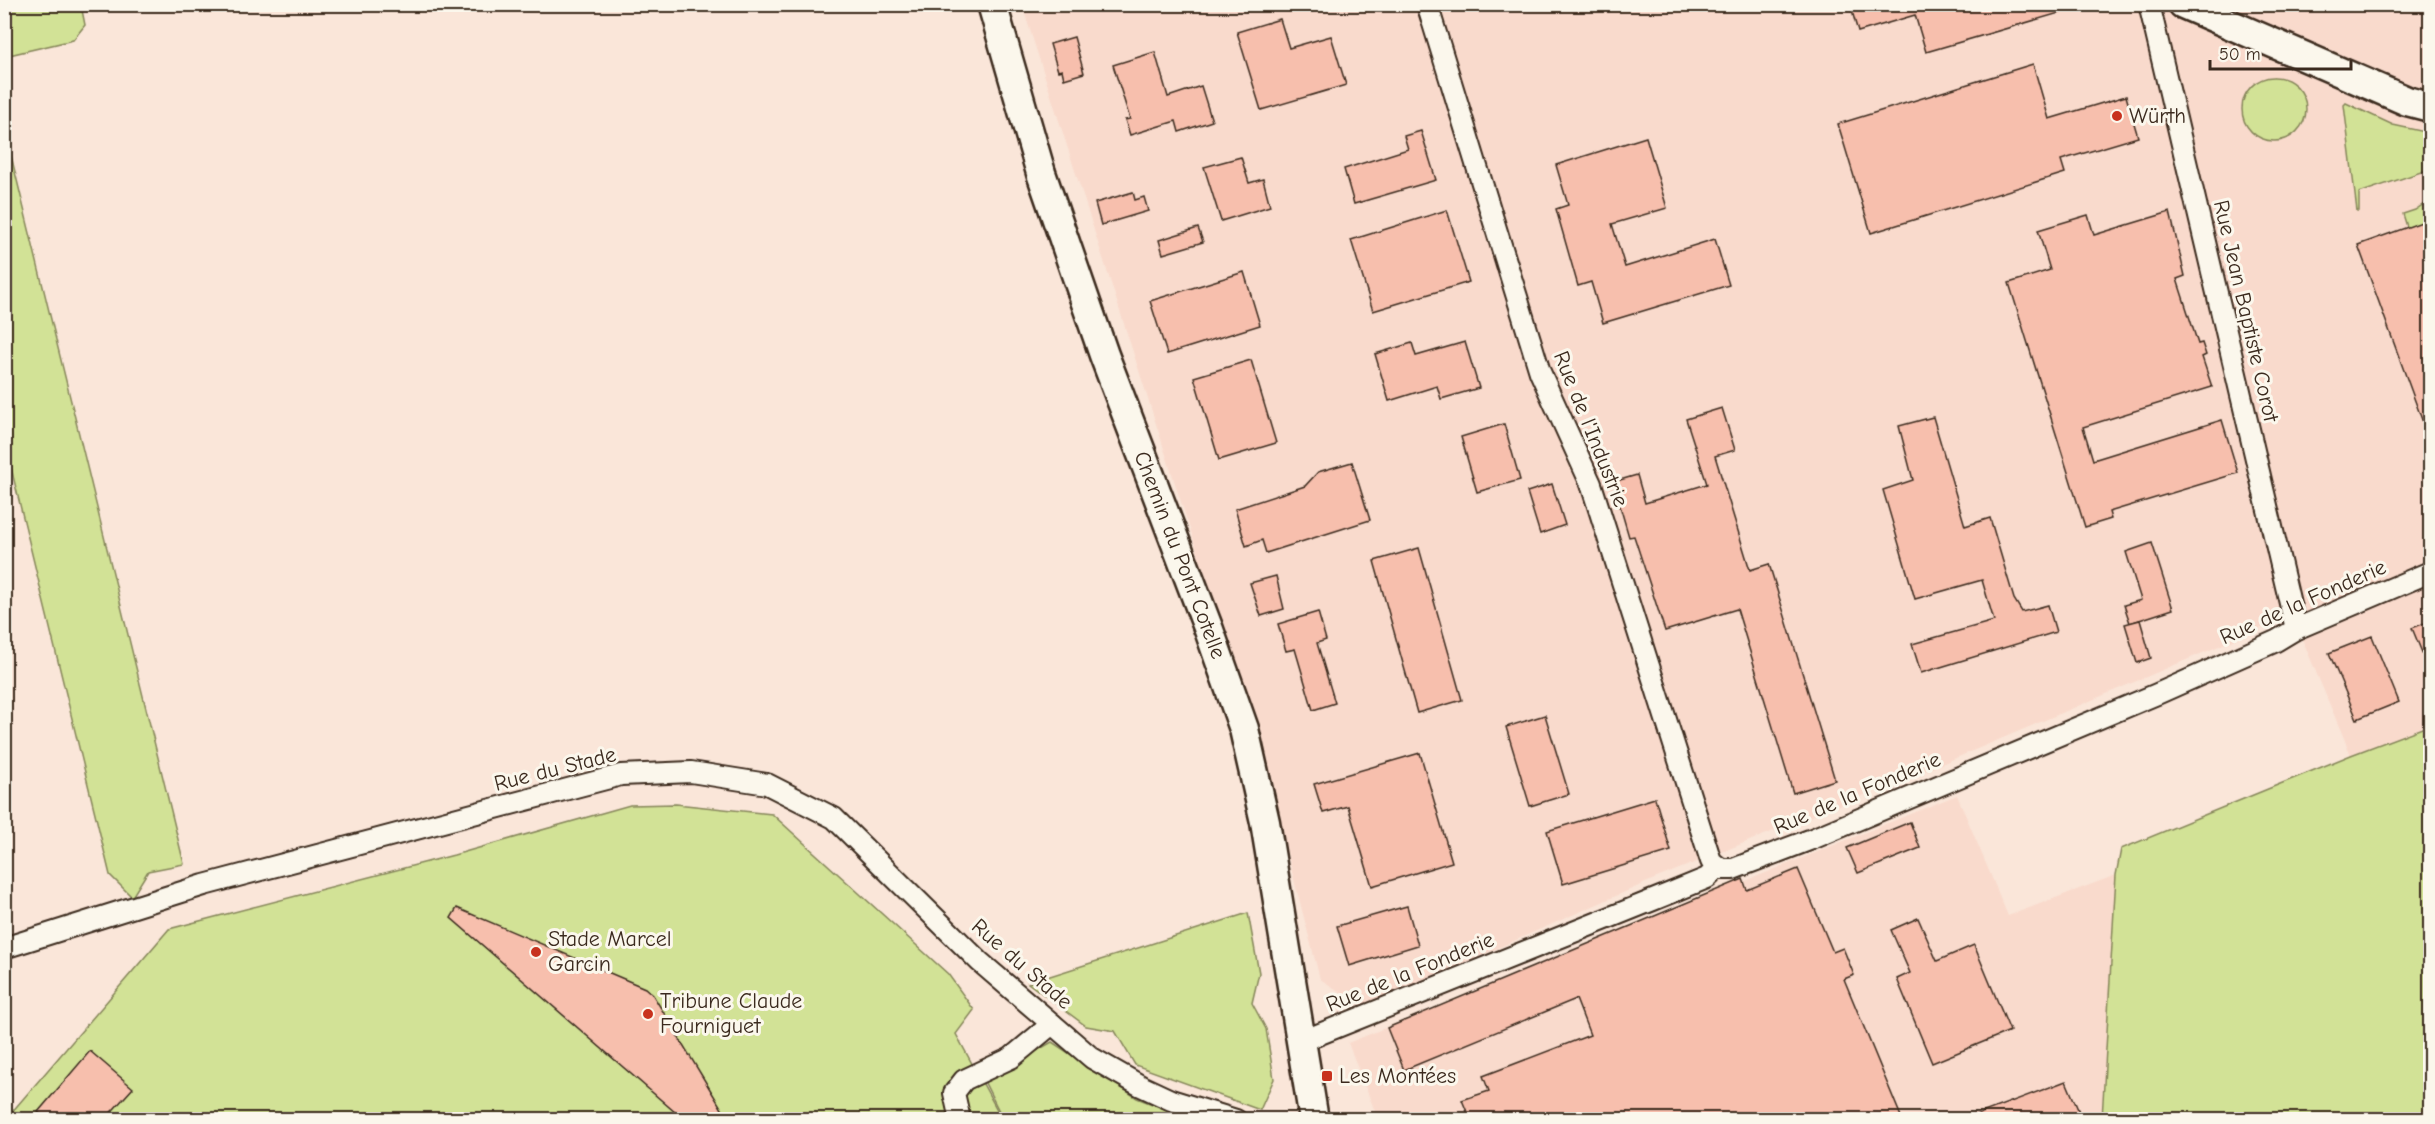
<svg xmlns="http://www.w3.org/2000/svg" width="2435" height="1124" font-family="'Comic Neue',sans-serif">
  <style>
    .built { fill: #f9dacc }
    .green { fill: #d2e296; stroke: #86865a; stroke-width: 1.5 }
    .building { fill: #f7bfad; stroke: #3b2a1e; stroke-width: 1.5 }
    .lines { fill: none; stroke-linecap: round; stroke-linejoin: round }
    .street-casing { stroke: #3b2a1e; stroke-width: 24 }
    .secondary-casing { stroke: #3b2a1e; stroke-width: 33 }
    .street { stroke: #fbf7ec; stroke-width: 20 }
    .secondary { stroke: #fbf7ec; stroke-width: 28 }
    .poi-dot { fill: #c8321e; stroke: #fbf7ec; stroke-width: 2 }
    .labels { text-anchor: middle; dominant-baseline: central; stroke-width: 6; stroke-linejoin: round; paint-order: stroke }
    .poi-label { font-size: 22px; fill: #3b2a1e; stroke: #fbf7ec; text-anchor: start }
    .street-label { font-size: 22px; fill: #3b2a1e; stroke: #fbf7ec }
  </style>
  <rect width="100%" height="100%" fill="#fae6d9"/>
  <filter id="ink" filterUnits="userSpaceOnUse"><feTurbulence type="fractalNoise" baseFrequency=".0167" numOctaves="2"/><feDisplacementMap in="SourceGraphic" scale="12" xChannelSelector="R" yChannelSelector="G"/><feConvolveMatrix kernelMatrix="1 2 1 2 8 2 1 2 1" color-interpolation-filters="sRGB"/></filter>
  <g filter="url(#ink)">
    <g class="built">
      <polygon points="1022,5 2430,5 2430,725 2351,755 2292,615 1944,763 1659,877 1364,1007 1320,979 1249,707 1181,502"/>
      <polygon points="1957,795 2008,916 2116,875 2102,1119 1378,1119 1348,1043"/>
    </g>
    <g class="green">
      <polygon points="4,5 81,5 85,25 73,40 5,56"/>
      <circle cx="2274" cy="109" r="32"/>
      <polygon points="2346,103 2393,125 2430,133 2430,169 2359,193 2359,211 2357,211 2344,105"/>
      <polygon points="5,131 184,864 148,871 132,897 110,875 5,443"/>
      <polygon points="2430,200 2430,222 2408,230 2403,214 2415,210"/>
      <polygon points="2430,725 2430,1119 2102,1119 2116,875 2121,849 2351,755"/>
      <polygon points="676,804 772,814 948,974 974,1010 956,1034 1002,1119 5,1120 169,929 454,855 630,805"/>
      <polygon points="1248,913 1259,973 1252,1003 1266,1029 1274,1079 1260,1110 1135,1065 1115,1031 1086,1026 1028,983"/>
      <polygon points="1052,1042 1137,1098 1173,1112 1166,1120 1003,1119 984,1081"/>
    </g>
    <g class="building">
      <polygon points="1850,4 2072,4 2073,9 1926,52 1915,15 1858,32"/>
      <polygon points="1280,19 1289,48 1331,36 1346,85 1261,110 1237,32"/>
      <polygon points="1074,37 1084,73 1064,79 1062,70 1058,71 1050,44"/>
      <polygon points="1155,52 1168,97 1201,86 1212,121 1179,132 1176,121 1130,135 1125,120 1130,119 1113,65"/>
      <polygon points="2033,64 2049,119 2126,96 2138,137 2061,160 2065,173 1871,233 1838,124"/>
      <polygon points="1421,131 1436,180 1354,204 1344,169 1408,149 1404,136"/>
      <polygon points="1646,137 1667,208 1612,224 1625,267 1715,239 1729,285 1603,323 1591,282 1578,286 1556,209 1568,205 1556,165"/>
      <polygon points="1241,157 1249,183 1263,179 1270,206 1221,221 1204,167"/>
      <polygon points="1133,192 1135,200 1144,197 1148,211 1101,225 1095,203"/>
      <polygon points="1447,210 1469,282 1373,311 1351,240"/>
      <polygon points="2170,212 2185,276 2177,279 2198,344 2202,343 2206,355 2202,357 2212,387 2083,427 2093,460 2222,420 2238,473 2109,512 2111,519 2085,527 2009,283 2050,270 2038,230 2088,215 2094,235"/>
      <polygon points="2430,219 2430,438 2429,439 2358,245"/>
      <polygon points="1198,228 1203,242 1163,254 1159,240"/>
      <polygon points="1244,272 1260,325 1167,354 1150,301"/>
      <polygon points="1465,342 1479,388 1441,399 1437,386 1389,401 1375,354 1412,343 1416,356"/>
      <polygon points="1251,360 1276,443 1219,460 1194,377"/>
      <polygon points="1722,408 1735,450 1715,456 1750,570 1769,564 1835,780 1793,793 1737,609 1665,631 1634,536 1629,537 1613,482 1637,475 1645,503 1707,484 1686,419"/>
      <polygon points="1933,417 1965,526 1990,518 2014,599 2022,612 2048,605 2056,632 1921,673 1912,644 1994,621 1982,580 1915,599 1883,490 1913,480 1899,426"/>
      <polygon points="1504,424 1520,480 1477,492 1461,437"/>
      <polygon points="1352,462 1370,520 1266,553 1262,540 1246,546 1235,509 1305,486 1318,472"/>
      <polygon points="1552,484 1565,525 1540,534 1527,492"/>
      <polygon points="2152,543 2173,609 2130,623 2124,605 2141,600 2126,552"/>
      <polygon points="1419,548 1462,700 1417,713 1374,561"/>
      <polygon points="1276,576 1284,609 1261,616 1250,583"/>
      <polygon points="1318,612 1326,640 1317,643 1335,703 1313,710 1295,649 1286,651 1278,624"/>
      <polygon points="2140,620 2151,658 2137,663 2125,624"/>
      <polygon points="2430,621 2430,672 2412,628"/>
      <polygon points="2372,636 2399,702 2357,719 2329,653"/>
      <polygon points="1545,715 1569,794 1530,806 1506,727"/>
      <polygon points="1420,753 1452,862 1372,886 1348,806 1323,813 1314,784"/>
      <polygon points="1655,798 1671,851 1563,884 1547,831"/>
      <polygon points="1910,822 1920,848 1858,873 1847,848"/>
      <polygon points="1798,869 1833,952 1843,948 1854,975 1844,979 1902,1119 1470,1119 1462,1100 1489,1091 1483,1076 1590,1035 1576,999 1404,1070 1387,1028 1743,879 1747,890"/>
      <polygon points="1407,906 1418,945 1349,966 1337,926"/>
      <polygon points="457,908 645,988 653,995 728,1119 683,1119 451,918"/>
      <polygon points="1918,918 1937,961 1974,945 2010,1031 1932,1063 1897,979 1910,973 1891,930"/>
      <polygon points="90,1051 133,1088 105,1119 47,1119 38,1112"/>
      <polygon points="2066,1081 2082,1119 1968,1119 1968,1118"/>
    </g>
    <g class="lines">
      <defs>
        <g id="street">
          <polyline points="1427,4 1540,372 1591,484 1711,861 1721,869 1733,869 1812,839 2157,694 2276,641 2296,629 2430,572"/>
          <polyline points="2149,4 2296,629"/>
          <polyline points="4,948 204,885 621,775 691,772 767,784 834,818 980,962 1092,1058 1141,1086 1171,1100 1236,1120"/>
          <polyline points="1300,1042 1673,892 1707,878 1718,867"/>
          <polyline points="960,1120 954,1093 964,1080 1011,1058 1052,1024"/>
        </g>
        <g id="secondary">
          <polyline points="992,4 1041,173 1104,355 1209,630 1244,729 1265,822 1314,1120"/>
          <polyline points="2183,4 2407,101 2430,107"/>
        </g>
      </defs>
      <use href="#street" class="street-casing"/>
      <use href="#secondary" class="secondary-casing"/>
      <use href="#street" class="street"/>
      <use href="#secondary" class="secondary"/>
    </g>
  </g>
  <g class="poi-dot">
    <circle cx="2117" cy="116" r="6"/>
    <circle cx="536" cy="952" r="6"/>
    <circle cx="648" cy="1014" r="6"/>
    <rect x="1321" y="1070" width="12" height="12" rx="3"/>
  </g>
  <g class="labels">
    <g class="poi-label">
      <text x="2129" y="116">Würth</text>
      <text x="548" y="939">Stade Marcel<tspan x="548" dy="25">Garcin</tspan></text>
      <text x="660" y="1001">Tribune Claude<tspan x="660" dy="25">Fourniguet</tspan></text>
      <text x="1339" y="1076">Les Montées</text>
    </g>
    <g class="street-label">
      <text transform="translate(2246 311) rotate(77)">Rue Jean Baptiste Corot</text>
      <text transform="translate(1591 429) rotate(68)">Rue de l'Industrie</text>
      <text transform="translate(1180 555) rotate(69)">Chemin du Pont Cotelle</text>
      <text transform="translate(2303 602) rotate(-24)">Rue de la Fonderie</text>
      <text transform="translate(555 769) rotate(-14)">Rue du Stade</text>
      <text transform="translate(1857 793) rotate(-23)">Rue de la Fonderie</text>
      <text transform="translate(1022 964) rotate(41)">Rue du Stade</text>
      <text transform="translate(1410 972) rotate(-22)">Rue de la Fonderie</text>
    </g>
  </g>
  <rect width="2435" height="1124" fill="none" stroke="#fbf7ec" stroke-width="24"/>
  <rect x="12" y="12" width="2411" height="1100" fill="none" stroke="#3b2a1e" stroke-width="2" filter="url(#ink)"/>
  <path d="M2210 60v9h141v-9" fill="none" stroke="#3b2a1e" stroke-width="3"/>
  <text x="2219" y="60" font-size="18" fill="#3b2a1e" stroke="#fbf7ec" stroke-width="4.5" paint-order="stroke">50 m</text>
</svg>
